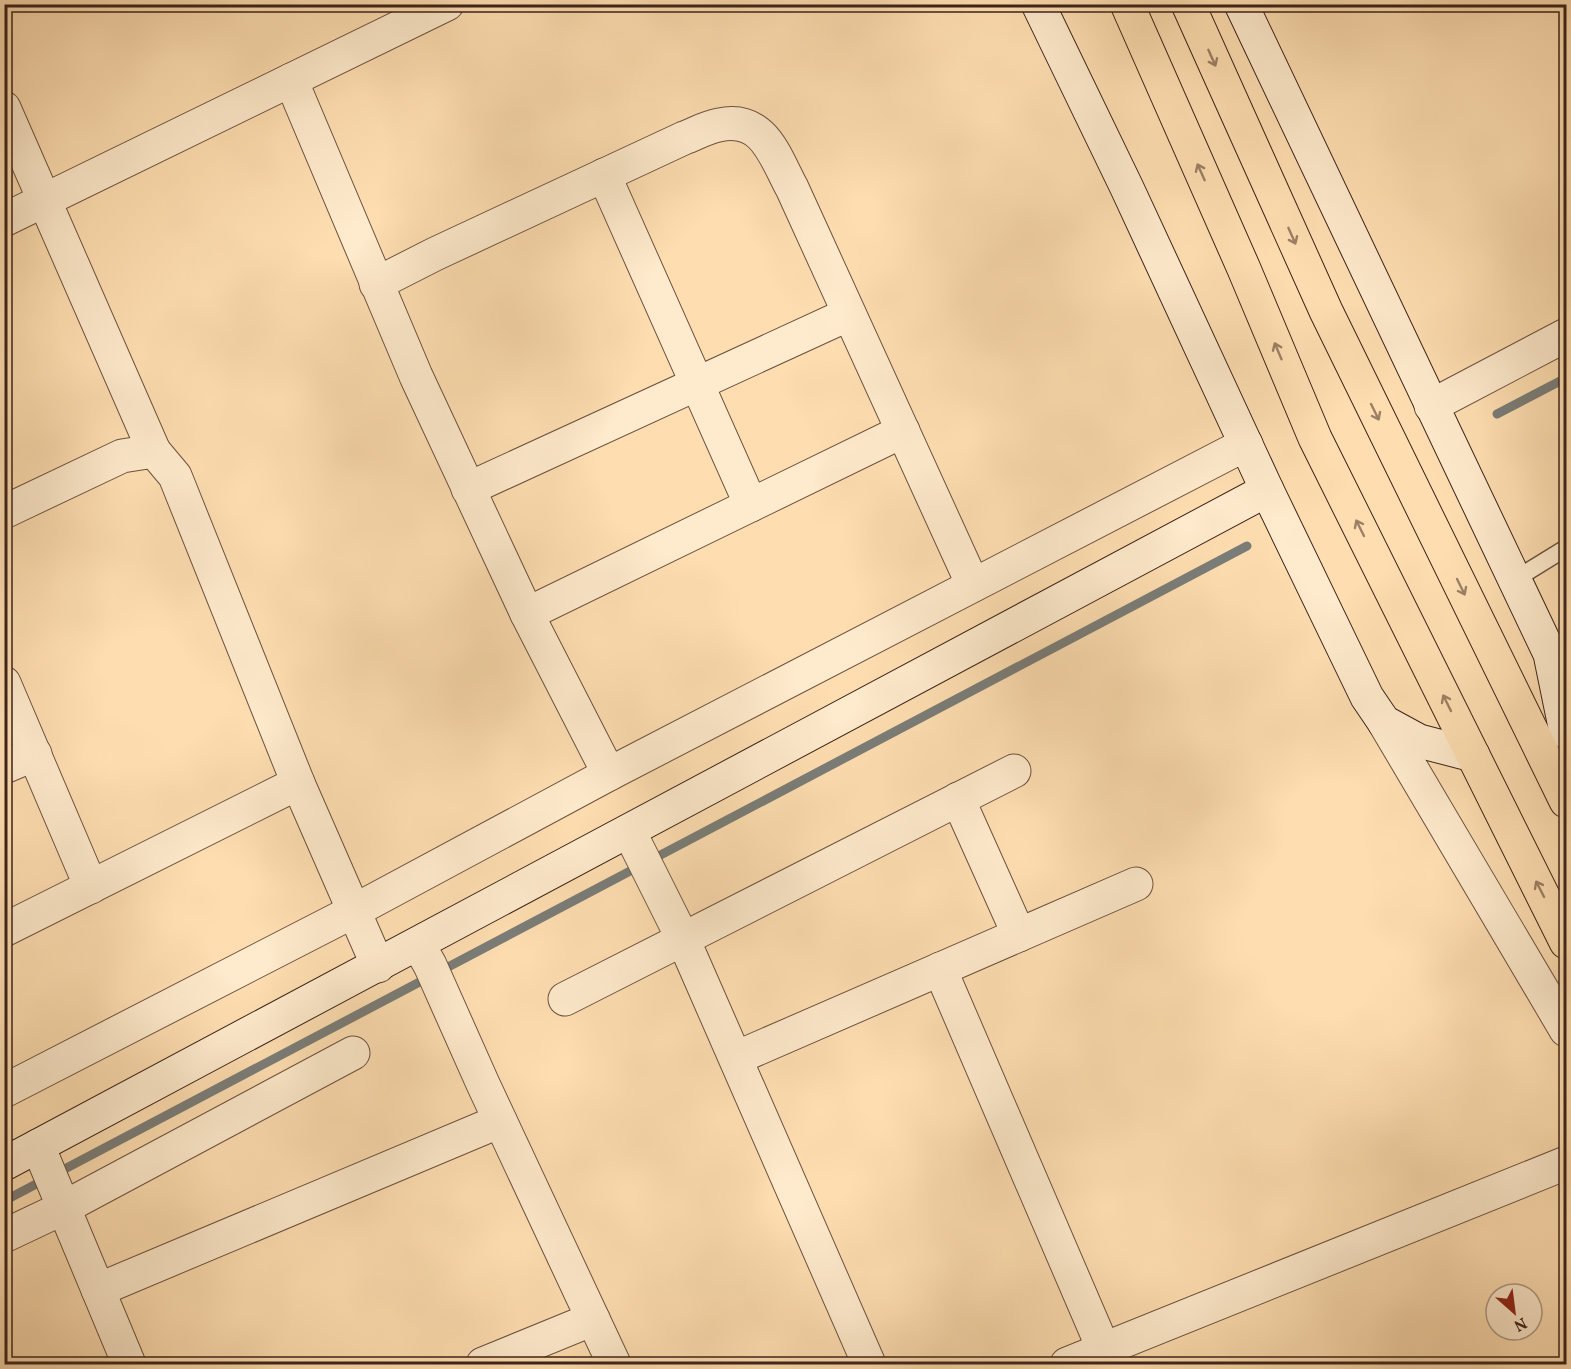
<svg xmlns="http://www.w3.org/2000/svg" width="1571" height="1369" font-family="Vollkorn,serif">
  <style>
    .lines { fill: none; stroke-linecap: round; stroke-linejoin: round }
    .stream { stroke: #7a7d78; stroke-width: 9 }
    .lane-casing { stroke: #6c5240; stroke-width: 19 }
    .street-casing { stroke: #6c5240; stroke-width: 35 }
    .secondary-casing { stroke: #3b231a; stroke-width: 35 }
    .highway-casing { stroke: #3b231a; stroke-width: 35 }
    .lane { stroke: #feeacc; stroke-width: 16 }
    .street { stroke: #feeacc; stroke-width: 33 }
    .secondary { stroke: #feeacc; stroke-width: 33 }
    .highway { stroke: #fedeb1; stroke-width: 33 }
    .oneway { stroke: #9c8066 }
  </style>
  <rect width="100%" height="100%" fill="#fedeb1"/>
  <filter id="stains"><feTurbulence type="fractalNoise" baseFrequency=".00333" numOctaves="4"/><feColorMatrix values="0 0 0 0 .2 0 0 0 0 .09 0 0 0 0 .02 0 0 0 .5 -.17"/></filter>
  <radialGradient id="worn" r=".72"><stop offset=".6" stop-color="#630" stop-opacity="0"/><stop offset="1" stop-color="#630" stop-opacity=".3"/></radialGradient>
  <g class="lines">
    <g class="stream">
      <polyline points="1497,414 1566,378"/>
      <polyline points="4,1201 1247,546"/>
    </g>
    <defs>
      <polyline id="lane" points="1514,580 1566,548"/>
      <g id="street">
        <polyline points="291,80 416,376 527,614 609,774"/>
        <polyline points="4,108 154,451"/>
        <polyline points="604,175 751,505"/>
        <polyline points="4,220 447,4"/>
        <path d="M 376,284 L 435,254 L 684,138 C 695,134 707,127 719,125 C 764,115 775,157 792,188 L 973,585"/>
        <polyline points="1431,406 1566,335"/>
        <polyline points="468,489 849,314"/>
        <polyline points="4,512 122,456 154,451 175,476 298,783 378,966"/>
        <polyline points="527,614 903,431"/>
        <polyline points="4,683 91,887"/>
        <polyline points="1384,722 1566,1030"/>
        <polyline points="4,767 35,754"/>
        <polyline points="958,799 1019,935"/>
        <polyline points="629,831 683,939 869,1364"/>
        <polyline points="4,930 298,783"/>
        <polyline points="418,944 430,965 483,1084 614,1364"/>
        <polyline points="940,969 1104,1350"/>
        <polyline points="565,999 1014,771"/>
        <polyline points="736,1058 1136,884"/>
        <polyline points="4,1091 354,911 609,774 1246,444"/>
        <polyline points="38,1146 129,1364"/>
        <polyline points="4,1236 63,1208 353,1053"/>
        <polyline points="98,1290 500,1121"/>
        <polyline points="483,1364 593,1319"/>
        <polyline points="1067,1364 1566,1163"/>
      </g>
      <g id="secondary">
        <polyline points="1038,4 1127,188 1267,490 1367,697 1384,722 1419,741 1473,755"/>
        <polyline points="1241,4 1550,654 1566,732"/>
        <polyline points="4,1164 1267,490"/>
      </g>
      <g id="highway">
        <polyline points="1127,4 1244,269 1315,438 1566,942"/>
        <polyline points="1188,4 1326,311 1566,801"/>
      </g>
    </defs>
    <use href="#lane" class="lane-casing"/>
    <use href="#street" class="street-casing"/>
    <use href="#secondary" class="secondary-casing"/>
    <use href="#highway" class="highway-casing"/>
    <use href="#lane" class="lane"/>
    <use href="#street" class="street"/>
    <use href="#secondary" class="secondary"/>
    <use href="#highway" class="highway"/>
  </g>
  <defs><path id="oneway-shaft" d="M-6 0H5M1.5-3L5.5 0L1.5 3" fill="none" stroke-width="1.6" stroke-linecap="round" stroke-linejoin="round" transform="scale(1.5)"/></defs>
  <g class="oneway">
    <use href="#oneway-shaft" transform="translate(1212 58) rotate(66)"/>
    <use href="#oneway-shaft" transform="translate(1201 172) rotate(-114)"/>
    <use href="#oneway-shaft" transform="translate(1292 236) rotate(66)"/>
    <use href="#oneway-shaft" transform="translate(1278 351) rotate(-113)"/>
    <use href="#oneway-shaft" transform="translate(1375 412) rotate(64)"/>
    <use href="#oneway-shaft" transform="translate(1360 528) rotate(-116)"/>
    <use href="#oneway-shaft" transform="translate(1461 587) rotate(64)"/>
    <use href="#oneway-shaft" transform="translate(1447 703) rotate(-116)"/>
    <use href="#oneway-shaft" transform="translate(1540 889) rotate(-117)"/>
  </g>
  <rect width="1571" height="1369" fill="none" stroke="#fedeb1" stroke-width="24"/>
  <rect x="6" y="6" width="1559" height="1357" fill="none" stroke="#3b231a" stroke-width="3"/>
  <rect x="12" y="12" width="1547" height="1345" fill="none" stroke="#3b231a" stroke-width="1.5"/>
  <g transform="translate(1514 1312) rotate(152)"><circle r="28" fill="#feeacc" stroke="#b09a85" stroke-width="1.5"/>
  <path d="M0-4.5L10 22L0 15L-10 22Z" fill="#8f2418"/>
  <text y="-9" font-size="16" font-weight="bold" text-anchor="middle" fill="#3b231a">N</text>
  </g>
  <rect width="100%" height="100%" filter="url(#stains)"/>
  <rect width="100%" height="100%" fill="url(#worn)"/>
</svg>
